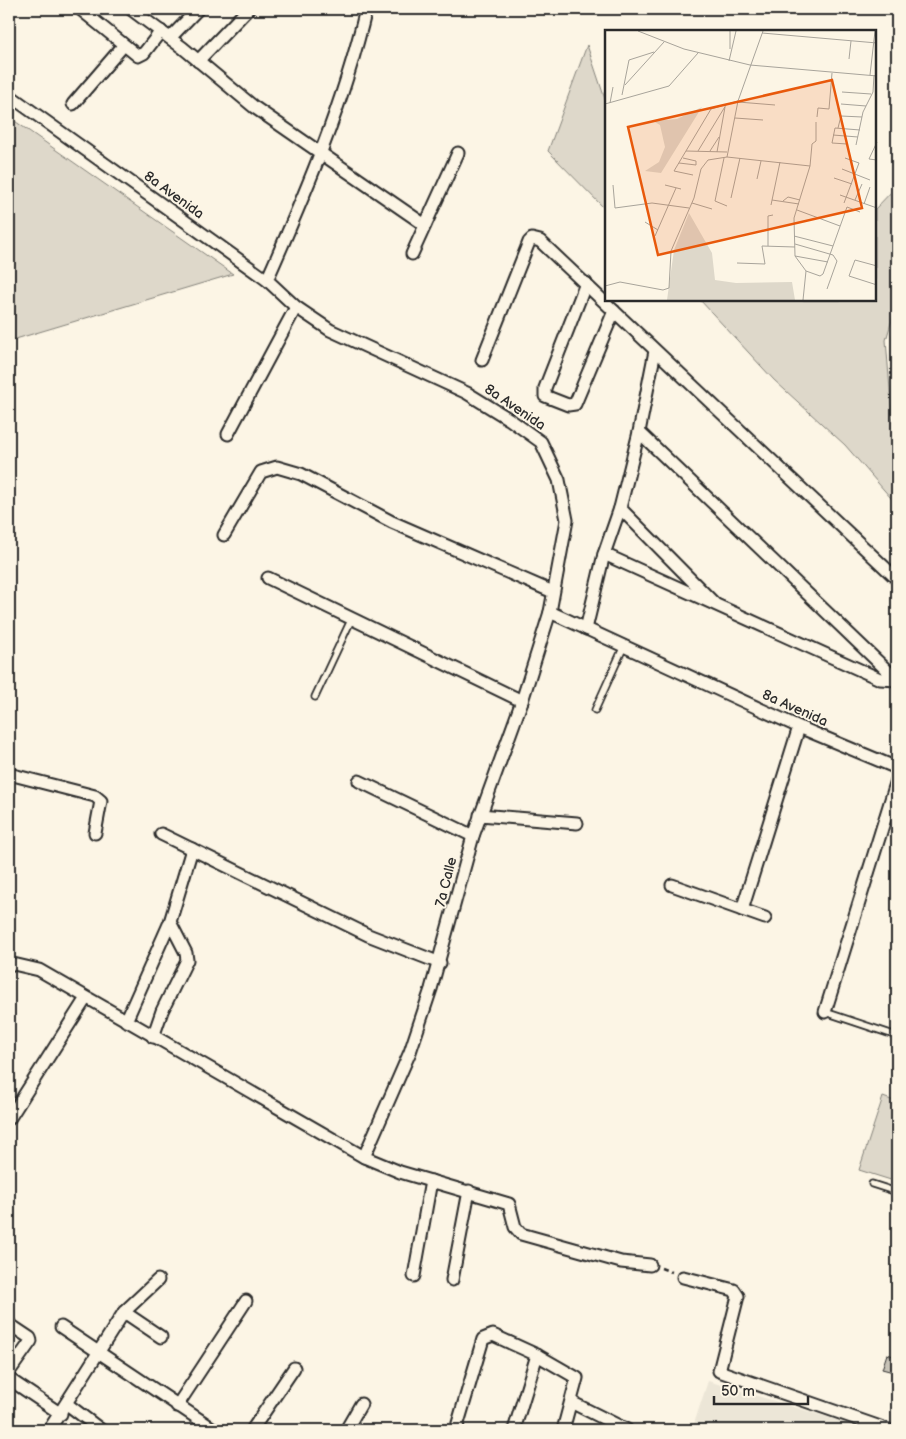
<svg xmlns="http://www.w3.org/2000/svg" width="906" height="1439" font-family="'Balsamiq Sans',sans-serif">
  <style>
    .built { fill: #ece6d7 }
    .green { fill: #ded8ca; stroke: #84827a }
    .building { fill: #c8c3b7; stroke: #2b2b2b }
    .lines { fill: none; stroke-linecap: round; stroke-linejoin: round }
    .lane-casing { stroke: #2b2b2b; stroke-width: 9 }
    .street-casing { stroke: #2b2b2b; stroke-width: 15 }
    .path { stroke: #2b2b2b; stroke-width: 2.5; stroke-dasharray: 5 4; stroke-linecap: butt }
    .lane { stroke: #fcf5e5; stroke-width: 5.5 }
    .street { stroke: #fcf5e5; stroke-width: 11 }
    .labels { text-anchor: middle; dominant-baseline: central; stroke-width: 4; stroke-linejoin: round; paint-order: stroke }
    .street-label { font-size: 14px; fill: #2b2b2b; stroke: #fcf5e5 }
    .inset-road { fill: none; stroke: #a8a49b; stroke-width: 1 }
    .view { fill: #e8590c; fill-opacity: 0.15; stroke: #e8590c; stroke-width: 2.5 }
    .inset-edge { fill: none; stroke: #2b2b2b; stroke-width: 2.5 }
  </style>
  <rect width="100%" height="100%" fill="#fcf5e5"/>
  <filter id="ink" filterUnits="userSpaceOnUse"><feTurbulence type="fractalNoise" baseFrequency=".02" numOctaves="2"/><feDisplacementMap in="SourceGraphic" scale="10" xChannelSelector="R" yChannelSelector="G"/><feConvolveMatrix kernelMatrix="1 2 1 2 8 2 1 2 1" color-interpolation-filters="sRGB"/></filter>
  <g filter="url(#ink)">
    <polygon class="built" points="708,1381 870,1430 692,1430"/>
    <g class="green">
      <polygon points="587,45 606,102 606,210 548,151"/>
      <polygon points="9,117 233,274 9,341"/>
      <polygon points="897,186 897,303 886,340 895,452 897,458 897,505 845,445 774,380 700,300 875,300 875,209"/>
      <polygon points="883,1097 897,1102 897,1172 894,1181 859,1170"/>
    </g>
    <polygon class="building" points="887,1354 897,1357 897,1373 882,1369"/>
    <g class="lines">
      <defs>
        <g id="lane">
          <polyline points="897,336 897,365"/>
          <polyline points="315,697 352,618"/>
          <polyline points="595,710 624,646"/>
          <polyline points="825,1012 897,1036"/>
          <polyline points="872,1184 897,1192"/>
        </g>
        <g id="street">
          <polyline points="80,9 138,56 144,53 161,31"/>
          <polyline points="132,10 183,48 254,107 425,225"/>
          <polyline points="170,38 198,9"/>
          <polyline points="198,61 248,9"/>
          <polyline points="9,95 267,280 296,307 330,330 467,393 509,419 541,442 559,480 567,520 550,612 522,701 473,836 431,989 410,1052 364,1157"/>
          <polyline points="73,104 123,46"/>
          <polyline points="412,254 458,153"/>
          <path d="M 267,280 C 306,192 344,103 366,9"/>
          <polyline points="586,283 545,388 545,396 568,405 575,404 614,311"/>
          <polyline points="482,360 529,242 532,239 540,241 897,579"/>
          <polyline points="639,432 897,680"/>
          <polyline points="228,434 296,307"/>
          <polyline points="620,508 714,603"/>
          <polyline points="224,535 261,472 277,467 301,474 392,522 553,592"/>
          <polyline points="604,554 880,679 897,680"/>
          <polyline points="268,578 522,701"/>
          <polyline points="550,612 799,727 897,768"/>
          <polyline points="586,629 604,554 620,508 639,432 655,351"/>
          <polyline points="9,774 95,796 101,801 95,833"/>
          <polyline points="359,781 473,836"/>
          <polyline points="480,815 577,823"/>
          <polyline points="161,834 368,935 440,963"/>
          <polyline points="672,885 765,918"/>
          <polyline points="742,910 799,727"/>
          <polyline points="9,963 39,970 364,1157 400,1172 509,1204 515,1227 521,1234 621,1262 650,1265"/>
          <polyline points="825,1012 897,780"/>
          <polyline points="126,1021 170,922 192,849"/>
          <polyline points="153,1037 162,1011 187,960 186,953 170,922"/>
          <polyline points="9,1119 86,998"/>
          <polyline points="414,1276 431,1181"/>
          <polyline points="683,1277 734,1290 738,1296 719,1371 889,1430"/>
          <polyline points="158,1280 124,1312 161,1337"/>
          <polyline points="452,1280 469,1191"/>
          <polyline points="9,1324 30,1338 31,1341 9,1372"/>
          <polyline points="61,1327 215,1430"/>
          <polyline points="9,1379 61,1414"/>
          <polyline points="571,1402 627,1430"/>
          <polyline points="67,1404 101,1430"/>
          <polyline points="177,1406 246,1301"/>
          <polyline points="49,1430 124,1312"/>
          <polyline points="252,1430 294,1368"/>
          <polyline points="346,1430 361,1404"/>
          <polyline points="456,1430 483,1339 493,1335 537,1355 577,1378 563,1430"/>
          <polyline points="514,1430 537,1355"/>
        </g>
      </defs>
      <use href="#lane" class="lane-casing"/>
      <use href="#street" class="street-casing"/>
      <polyline class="path" points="661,1268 672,1272"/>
      <use href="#lane" class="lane"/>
      <use href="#street" class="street"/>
    </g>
  </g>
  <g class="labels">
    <g class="street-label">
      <text transform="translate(174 195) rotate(36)">8a Avenida</text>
      <text transform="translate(515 407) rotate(34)">8a Avenida</text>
      <text transform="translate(795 708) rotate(24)">8a Avenida</text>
      <text transform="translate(446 882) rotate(-76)">7a Calle</text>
    </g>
  </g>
  <g transform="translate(605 30)">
    <rect width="271" height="271" fill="#fcf5e5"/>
    <path d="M 97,77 L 56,143 L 40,141 L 54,132 L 60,117 L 55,95 L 48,91 L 72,89 ZM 84,183 L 107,223 L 110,250 L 131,253 L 187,252 L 190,270 L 62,270 L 69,220 Z" fill="#ded8ca"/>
    <path class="inset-road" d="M 33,1 L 79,19 L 145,35 L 272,46M 157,3 L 272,13M 125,19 L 125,1M 244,29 L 246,11M 124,31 L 131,1M 265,45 L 270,1M 20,55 L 59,12M 237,62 L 266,64M 17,65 L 24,30 L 49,22M 133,72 L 170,75M 5,73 L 8,57M 0,74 L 64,56 L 93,23M 236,74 L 261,76M 212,87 L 213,78 L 224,79 L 227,43M 130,88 L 158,90M 233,98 L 236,86 L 257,87M 228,105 L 253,107M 272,112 L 264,129 L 272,130M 242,114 L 227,113 L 230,98 L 255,100M 251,115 L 258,82 L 268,62 L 269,45M 81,121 L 122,122M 93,121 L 121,75M 105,121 L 114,107M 112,122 L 120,77M 122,127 L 133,71 L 158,1M 119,128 L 110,171 L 122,176M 74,133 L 91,135 L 91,131 L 78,128M 237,139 L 265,150M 88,145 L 69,141 L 106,79 L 133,71M 229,148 L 247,154M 152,149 L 156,131M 8,155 L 10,178 L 47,173 L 84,178M 60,155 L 76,159M 235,165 L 272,178M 126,168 L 135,128M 167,170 L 194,174M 250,170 L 257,154M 178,171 L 183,167 L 195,170M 87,173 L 107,179M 239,173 L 254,133 L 240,128M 259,174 L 265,157M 166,175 L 175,132M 192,180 L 235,196M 40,192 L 53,200M 50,206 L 71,158M 189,206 L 228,216M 190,214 L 228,225 L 232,231 L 222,259M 163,216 L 163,186 L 168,185M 190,226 L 223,232M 132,233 L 160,234 L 157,216 L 190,217M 272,236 L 250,230 L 244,246 L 272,255M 201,241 L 215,246 L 218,244 L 242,177 L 255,182M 0,256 L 15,252 L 58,260 L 64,258 L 66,221 L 89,168 L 96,139 L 103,130 L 122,127 L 205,136M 198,270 L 201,241 L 190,226 L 189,188 L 205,136 L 207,114 L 211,111 L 211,92"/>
    <path class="view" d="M 227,50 L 257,178 L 53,225 L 23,97 Z"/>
    <rect width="271" height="271" class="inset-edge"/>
  </g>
  <rect width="906" height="1439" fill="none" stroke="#fcf5e5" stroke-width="30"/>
  <rect x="15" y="15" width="876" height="1409" fill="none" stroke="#2b2b2b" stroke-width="2" filter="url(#ink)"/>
  <path d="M714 1396v8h94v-8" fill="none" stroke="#2b2b2b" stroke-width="2.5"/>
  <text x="721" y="1396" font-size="15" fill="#2b2b2b" stroke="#fcf5e5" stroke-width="4" paint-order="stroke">50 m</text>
</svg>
